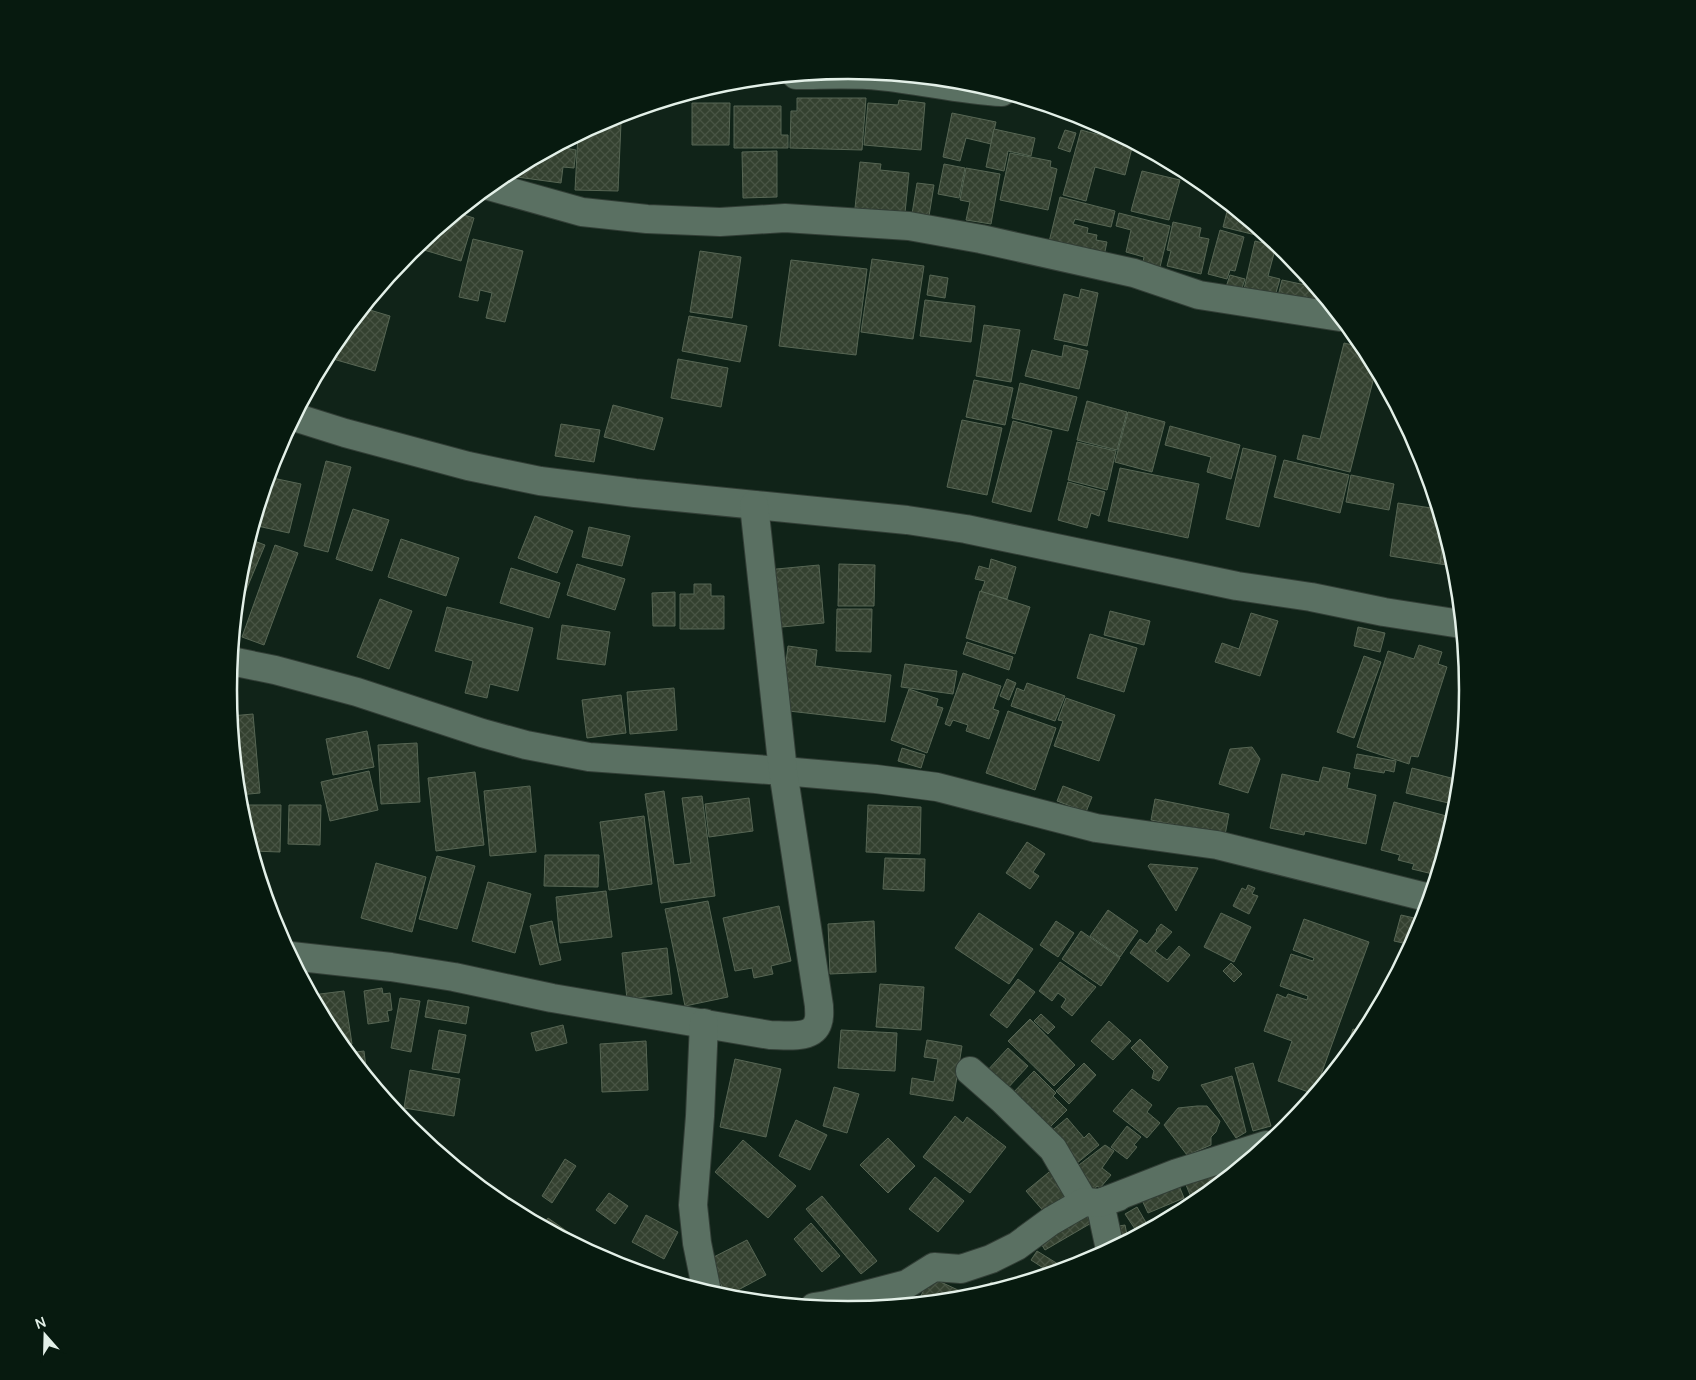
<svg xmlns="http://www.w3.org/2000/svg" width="1696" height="1380" font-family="Manrope,sans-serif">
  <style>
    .building { fill: url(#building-cross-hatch); stroke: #576654 }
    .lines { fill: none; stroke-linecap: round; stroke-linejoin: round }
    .minor-casing { stroke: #323e36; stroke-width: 30 }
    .minor { stroke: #5a7062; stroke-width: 28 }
    .rim { fill: none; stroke: #e3f0e8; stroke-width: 2.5 }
  </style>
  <defs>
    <pattern id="building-cross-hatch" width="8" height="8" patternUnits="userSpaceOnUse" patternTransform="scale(1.25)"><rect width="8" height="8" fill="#344130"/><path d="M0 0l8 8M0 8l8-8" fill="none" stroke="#485444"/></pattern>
  </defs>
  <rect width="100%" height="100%" fill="#102318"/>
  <g class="building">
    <polygon points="797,98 866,98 862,150 790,148 791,111 797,111"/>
    <polygon points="899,100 925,103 921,150 864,145 868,103 898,105"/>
    <polygon points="692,103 730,103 729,145 692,145"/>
    <polygon points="734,106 781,106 781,135 788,135 788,148 734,148"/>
    <polygon points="631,111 630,117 613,116"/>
    <polygon points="952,113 996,122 991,144 966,138 960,161 943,157"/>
    <polygon points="601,123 621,123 618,191 575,190 578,135"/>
    <polygon points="994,129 1035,138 1031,156 1008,151 1004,171 986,167"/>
    <polygon points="1065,130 1076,133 1070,152 1058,148"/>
    <polygon points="1081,130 1133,144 1125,175 1095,167 1086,201 1063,195"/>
    <polygon points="566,141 565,148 576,150 574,168 563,167 561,183 517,177 519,166"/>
    <polygon points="777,151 777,197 743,198 742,152"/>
    <polygon points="1010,153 1051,161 1050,167 1057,169 1048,210 1000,200"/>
    <polygon points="860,162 881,164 880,170 909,173 905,213 855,208"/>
    <polygon points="944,164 965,168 959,198 938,194"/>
    <polygon points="966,168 1000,174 991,224 966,220 970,202 960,200"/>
    <polygon points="514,169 511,182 498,179 504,174"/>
    <polygon points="1142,171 1180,180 1169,220 1131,211"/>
    <polygon points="917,183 934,185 929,216 912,214"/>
    <polygon points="1060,197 1115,211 1111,227 1075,219 1073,224 1088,228 1087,233 1097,235 1096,240 1107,242 1104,256 1049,242"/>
    <polygon points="1229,204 1272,239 1223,227"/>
    <polygon points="457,213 474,218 461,261 424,250 428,236"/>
    <polygon points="1119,213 1170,226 1160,267 1143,262 1144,257 1126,252 1131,230 1116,226"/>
    <polygon points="1173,222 1201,228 1199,237 1209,239 1201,274 1167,266 1171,251 1167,250"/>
    <polygon points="1220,230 1244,237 1235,271 1230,270 1227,279 1208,274"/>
    <polygon points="473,239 523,251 505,322 486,318 492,293 480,290 478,301 459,297"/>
    <polygon points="1255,241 1276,246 1268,276 1280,279 1275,296 1244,289"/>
    <polygon points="700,251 741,257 732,318 690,312"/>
    <polygon points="872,259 924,266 913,339 861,332"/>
    <polygon points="791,260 867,269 856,355 779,346"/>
    <polygon points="1302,270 1313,284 1299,281"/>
    <polygon points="930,275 948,278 945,298 927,295"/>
    <polygon points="1230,275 1245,279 1241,291 1226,287"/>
    <polygon points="1282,280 1315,287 1318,290 1314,305 1278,296"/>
    <polygon points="1081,289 1098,293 1087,346 1054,339 1064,294 1079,298"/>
    <polygon points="925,300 975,306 971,342 920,336"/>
    <polygon points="363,308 390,316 375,371 326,357 333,345"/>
    <polygon points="689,316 747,326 740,362 682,351"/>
    <polygon points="984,325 1020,330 1011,382 976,376"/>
    <polygon points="1344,343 1365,348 1376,369 1350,472 1297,459 1303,435 1320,439"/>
    <polygon points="1064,345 1088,351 1079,389 1025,376 1032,350 1062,357"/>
    <polygon points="678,359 728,368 721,407 671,398"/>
    <polygon points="974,380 1013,388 1005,425 966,417"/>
    <polygon points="1020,383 1077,397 1068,431 1012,418"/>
    <polygon points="1087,401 1127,412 1117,450 1077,440"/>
    <polygon points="613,405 663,418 654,450 604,437"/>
    <polygon points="1128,412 1165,422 1152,472 1115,462"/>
    <polygon points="962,420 1002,428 987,495 947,487"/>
    <polygon points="1013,421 1052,431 1031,512 992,502"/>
    <polygon points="561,424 600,430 594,462 555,456"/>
    <polygon points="1170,426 1240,445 1231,479 1207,472 1211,457 1165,445"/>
    <polygon points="1077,442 1116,451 1107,490 1068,480"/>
    <polygon points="1243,448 1276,456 1259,527 1226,519"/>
    <polygon points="1284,460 1349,475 1340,513 1274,497"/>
    <polygon points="326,461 351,467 328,552 304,546"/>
    <polygon points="1120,468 1199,484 1188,538 1108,521"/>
    <polygon points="1351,475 1394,484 1389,510 1346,502"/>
    <polygon points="268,477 301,484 289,533 253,525"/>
    <polygon points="1068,482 1105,492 1099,516 1091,513 1087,528 1058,520"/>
    <polygon points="1398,503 1438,509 1441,520 1439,538 1444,539 1440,564 1390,556"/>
    <polygon points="353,509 389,520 372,571 336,559"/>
    <polygon points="535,516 573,531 557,573 518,558"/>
    <polygon points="1442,522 1455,566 1440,564 1444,538 1439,537"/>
    <polygon points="589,527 630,536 622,566 582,557"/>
    <polygon points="249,539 265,545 236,614 240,569"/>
    <polygon points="401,539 459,558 446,596 388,577"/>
    <polygon points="275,545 298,553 264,645 242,637"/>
    <polygon points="991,559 1016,567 1007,599 981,592 985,581 975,579 979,566 989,569"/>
    <polygon points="577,564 625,579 615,610 567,595"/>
    <polygon points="839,564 875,565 874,606 838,606"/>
    <polygon points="819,565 824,623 771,628 766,570"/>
    <polygon points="511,568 560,583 549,618 500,603"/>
    <polygon points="694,584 711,584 711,596 724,596 724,629 680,629 680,594 694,594"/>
    <polygon points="980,591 1030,607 1015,654 966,638"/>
    <polygon points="675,592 675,626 653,626 652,593"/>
    <polygon points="380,599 412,611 389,669 357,657"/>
    <polygon points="447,607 533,628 518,691 490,684 487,698 465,693 473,661 435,651"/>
    <polygon points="837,609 872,609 871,652 836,651"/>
    <polygon points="1110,611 1150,621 1144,645 1104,635"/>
    <polygon points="1251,613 1278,621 1260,676 1215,662 1222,643 1239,649"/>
    <polygon points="562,625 610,632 605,665 557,659"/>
    <polygon points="1358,627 1385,633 1380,652 1354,646"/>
    <polygon points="1090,634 1137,648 1124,692 1077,678"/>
    <polygon points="967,642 1013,657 1009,670 963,654"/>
    <polygon points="1419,645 1442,652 1438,664 1447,667 1418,757 1411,756 1409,764 1357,747 1388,651 1414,659"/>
    <polygon points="788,646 817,650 815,666 891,675 885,722 780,710"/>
    <polygon points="1364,656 1381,662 1354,738 1337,732"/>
    <polygon points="905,664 957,671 953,694 901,687"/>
    <polygon points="963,673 1001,686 993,709 999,711 989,739 966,731 968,725 953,720 950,726 945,724"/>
    <polygon points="1007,679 1016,683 1009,700 1000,696"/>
    <polygon points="1027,683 1065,696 1055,721 1011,706 1017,688 1024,691"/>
    <polygon points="674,688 677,730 630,734 627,692"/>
    <polygon points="909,689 938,699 936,706 943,708 927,753 891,740"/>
    <polygon points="621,695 626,733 587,738 582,700"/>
    <polygon points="1066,698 1115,715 1099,761 1054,746 1063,721 1058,720"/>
    <polygon points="1008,711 1056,728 1035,790 986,773"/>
    <polygon points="253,714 260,793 238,795 231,716"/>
    <polygon points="367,731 374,767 333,775 326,739"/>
    <polygon points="417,743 420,802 381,804 378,745"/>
    <polygon points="1252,747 1260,759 1248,793 1219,784 1230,749"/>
    <polygon points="902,748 925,755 921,768 898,761"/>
    <polygon points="1357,754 1396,761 1394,772 1385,770 1384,773 1354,768"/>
    <polygon points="1323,767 1350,773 1347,788 1376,795 1366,844 1305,831 1304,835 1270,828 1282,774 1319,782"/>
    <polygon points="1412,768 1459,780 1457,805 1406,793"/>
    <polygon points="369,771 378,810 330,821 321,782"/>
    <polygon points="475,772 484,845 436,851 428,778"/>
    <polygon points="530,786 536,852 490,856 484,791"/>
    <polygon points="1063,786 1092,797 1086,812 1057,801"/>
    <polygon points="664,791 674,865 691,863 682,798 702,796 715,896 661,903 645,794"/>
    <polygon points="749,798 753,831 709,837 705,804"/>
    <polygon points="1155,799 1229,814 1225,835 1151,820"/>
    <polygon points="1394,802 1454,818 1437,875 1412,869 1414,864 1398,860 1400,855 1381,850"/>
    <polygon points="239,805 281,805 280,852 252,851"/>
    <polygon points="289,805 321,805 320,845 288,844"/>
    <polygon points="868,805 921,807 920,854 866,852"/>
    <polygon points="644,816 652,884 609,890 600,822"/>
    <polygon points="1027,842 1045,854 1033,872 1039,876 1030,889 1006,873"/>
    <polygon points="545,855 599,855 598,887 544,886"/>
    <polygon points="437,856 475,866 457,929 419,919"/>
    <polygon points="885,858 925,859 924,891 883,889"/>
    <polygon points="376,863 426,877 412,932 361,918"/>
    <polygon points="1150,864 1198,868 1176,911 1148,866"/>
    <polygon points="488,882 531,894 515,953 472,941"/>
    <polygon points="1248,885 1255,888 1252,894 1258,896 1249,914 1233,906 1242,888 1246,890"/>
    <polygon points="606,891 612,937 560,943 556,897"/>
    <polygon points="708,901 728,997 685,1006 665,909"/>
    <polygon points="779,906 791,961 771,966 773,974 754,978 752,968 735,971 723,918"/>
    <polygon points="1108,910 1138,931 1120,957 1090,936"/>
    <polygon points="979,913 1033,949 1009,984 955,948"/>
    <polygon points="1221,913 1251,927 1234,962 1204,947"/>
    <polygon points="1401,915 1423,920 1412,945 1394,941"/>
    <polygon points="1304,919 1369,942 1314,1094 1278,1081 1292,1041 1264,1031 1277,994 1286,998 1288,994 1307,1000 1308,996 1280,986 1291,954 1313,961 1314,958 1293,950"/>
    <polygon points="552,921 561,960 540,965 530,926"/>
    <polygon points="874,921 876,972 830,974 828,924"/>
    <polygon points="1056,921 1074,933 1058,957 1040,945"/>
    <polygon points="1161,924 1172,932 1155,951 1167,960 1179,946 1190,955 1168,982 1130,953 1140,939 1147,944 1157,931 1156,930"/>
    <polygon points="1081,931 1120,958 1101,986 1062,959"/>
    <polygon points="667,948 672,994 627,999 622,953"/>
    <polygon points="1060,962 1096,987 1072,1016 1061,1007 1066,999 1058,993 1052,1001 1039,991"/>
    <polygon points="1231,963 1242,974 1234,982 1223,971"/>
    <polygon points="1018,979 1035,992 1007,1028 990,1015"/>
    <polygon points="880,984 924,987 921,1030 876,1027"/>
    <polygon points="382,988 383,994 390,993 392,1010 387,1011 389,1021 368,1024 364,991"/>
    <polygon points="344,991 352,1044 342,1045 332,1034 312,995"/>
    <polygon points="400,998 420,1001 411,1052 391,1048"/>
    <polygon points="428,1000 469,1007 466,1024 425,1017"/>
    <polygon points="1041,1014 1055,1027 1048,1034 1034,1021"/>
    <polygon points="1030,1019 1075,1065 1054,1086 1008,1041"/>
    <polygon points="1109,1021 1131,1041 1113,1060 1091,1041"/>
    <polygon points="563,1025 567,1043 536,1051 531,1033"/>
    <polygon points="1353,1029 1365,1032 1344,1058"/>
    <polygon points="439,1030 466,1035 459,1073 432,1069"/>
    <polygon points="841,1030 897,1033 895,1071 838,1068"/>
    <polygon points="1140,1039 1168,1067 1159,1081 1152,1078 1154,1071 1131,1048"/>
    <polygon points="927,1040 962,1046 953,1101 910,1094 912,1078 934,1082 938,1059 924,1057"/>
    <polygon points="646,1041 648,1090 602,1092 600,1044"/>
    <polygon points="1008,1048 1028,1066 1006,1090 986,1072"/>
    <polygon points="364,1051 367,1076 348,1053"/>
    <polygon points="735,1059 781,1069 766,1137 720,1127"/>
    <polygon points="1084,1063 1096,1075 1069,1104 1056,1091"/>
    <polygon points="1253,1063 1271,1126 1253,1131 1235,1068"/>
    <polygon points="410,1070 460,1079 454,1116 404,1108"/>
    <polygon points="1034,1071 1056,1093 1053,1096 1067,1110 1047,1130 1011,1095"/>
    <polygon points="1232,1076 1246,1132 1236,1138 1201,1085"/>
    <polygon points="834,1087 859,1094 847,1133 823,1126"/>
    <polygon points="1132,1089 1152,1105 1147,1112 1160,1123 1147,1138 1113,1111"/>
    <polygon points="1197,1106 1207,1106 1220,1121 1216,1132 1211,1137 1211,1145 1187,1155 1164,1125 1178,1108"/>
    <polygon points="955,1116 963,1123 967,1117 1006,1147 970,1193 923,1157"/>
    <polygon points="1067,1118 1084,1138 1089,1133 1099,1145 1076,1164 1049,1133"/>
    <polygon points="796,1120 827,1135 810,1170 779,1156"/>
    <polygon points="1127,1126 1141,1137 1134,1145 1137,1147 1127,1159 1111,1147"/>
    <polygon points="888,1138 915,1166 888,1193 860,1165"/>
    <polygon points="743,1140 796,1186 768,1218 715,1172"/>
    <polygon points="1105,1145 1114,1151 1102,1168 1111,1175 1100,1188 1097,1186 1093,1191 1075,1168"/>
    <polygon points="565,1159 576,1166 552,1203 542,1196"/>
    <polygon points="1054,1168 1073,1190 1046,1214 1026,1191"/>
    <polygon points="1217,1172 1221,1182 1214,1187 1191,1197 1186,1185"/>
    <polygon points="935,1177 964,1201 938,1232 909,1209"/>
    <polygon points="1178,1183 1184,1198 1148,1213 1141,1198"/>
    <polygon points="609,1193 628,1206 615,1224 596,1210"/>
    <polygon points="822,1196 877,1261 861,1274 806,1209"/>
    <polygon points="1184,1202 1189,1207 1164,1221"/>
    <polygon points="1137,1207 1148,1226 1137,1232 1125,1214"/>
    <polygon points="1086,1211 1093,1222 1045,1250 1038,1239"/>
    <polygon points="646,1215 678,1232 664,1259 632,1242"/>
    <polygon points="548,1218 578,1239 575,1244 542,1226"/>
    <polygon points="811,1223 840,1256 822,1272 794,1239"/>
    <polygon points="1125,1225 1128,1240 1117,1246 1113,1227"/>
    <polygon points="747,1240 766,1275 727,1296 708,1260"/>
    <polygon points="1037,1251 1058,1264 1051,1273 1031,1260"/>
    <polygon points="930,1277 973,1297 924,1302 919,1300"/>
    <polygon points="991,1282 1001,1288 984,1294"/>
  </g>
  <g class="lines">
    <defs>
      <g id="minor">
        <path d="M 796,75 C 824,75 853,73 880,76 C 921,80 961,90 1002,92"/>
        <polyline points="489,186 582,212 647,219 720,222 785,218 909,226 981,239 1134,273 1199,295 1340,317"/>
        <polyline points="294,417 345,433 468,466 540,481 635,493 907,520 966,529 1237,586 1311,597 1384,612 1461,624"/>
        <polyline points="231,661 275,670 357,692 482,733 526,745 589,757 783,771 876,779 937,787 1096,828 1217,845 1430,898"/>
        <path d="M 291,956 L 391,967 L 454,977 L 552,998 L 770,1035 C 785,1035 813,1040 818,1022 C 820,1017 819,1011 819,1006 L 783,771 L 754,505"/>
        <polyline points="704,1023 700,1116 693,1205 697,1243 707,1292"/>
        <polyline points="970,1071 1003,1100 1053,1149 1084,1202"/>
        <polyline points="1110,1249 1100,1203 1118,1197"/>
        <polyline points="814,1307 827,1305 907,1284 934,1267 961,1269 991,1259 1017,1246 1051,1221 1084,1202 1100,1203 1177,1173 1266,1145"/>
      </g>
    </defs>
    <use href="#minor" class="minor-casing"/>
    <use href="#minor" class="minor"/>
  </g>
  <path d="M0 0H1696V1380H0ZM237 690a611 611 0 1 1 1222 0a611 611 0 1 1-1222 0Z" fill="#071a0f" fill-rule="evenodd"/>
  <path class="rim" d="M237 690a611 611 0 1 1 1222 0a611 611 0 1 1-1222 0Z"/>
  <g transform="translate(45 1335) rotate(340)" stroke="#071a0f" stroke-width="4" paint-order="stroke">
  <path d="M0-4L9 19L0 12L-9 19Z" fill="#e3f0e8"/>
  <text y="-8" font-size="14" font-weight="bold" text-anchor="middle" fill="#e3f0e8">N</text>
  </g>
</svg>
